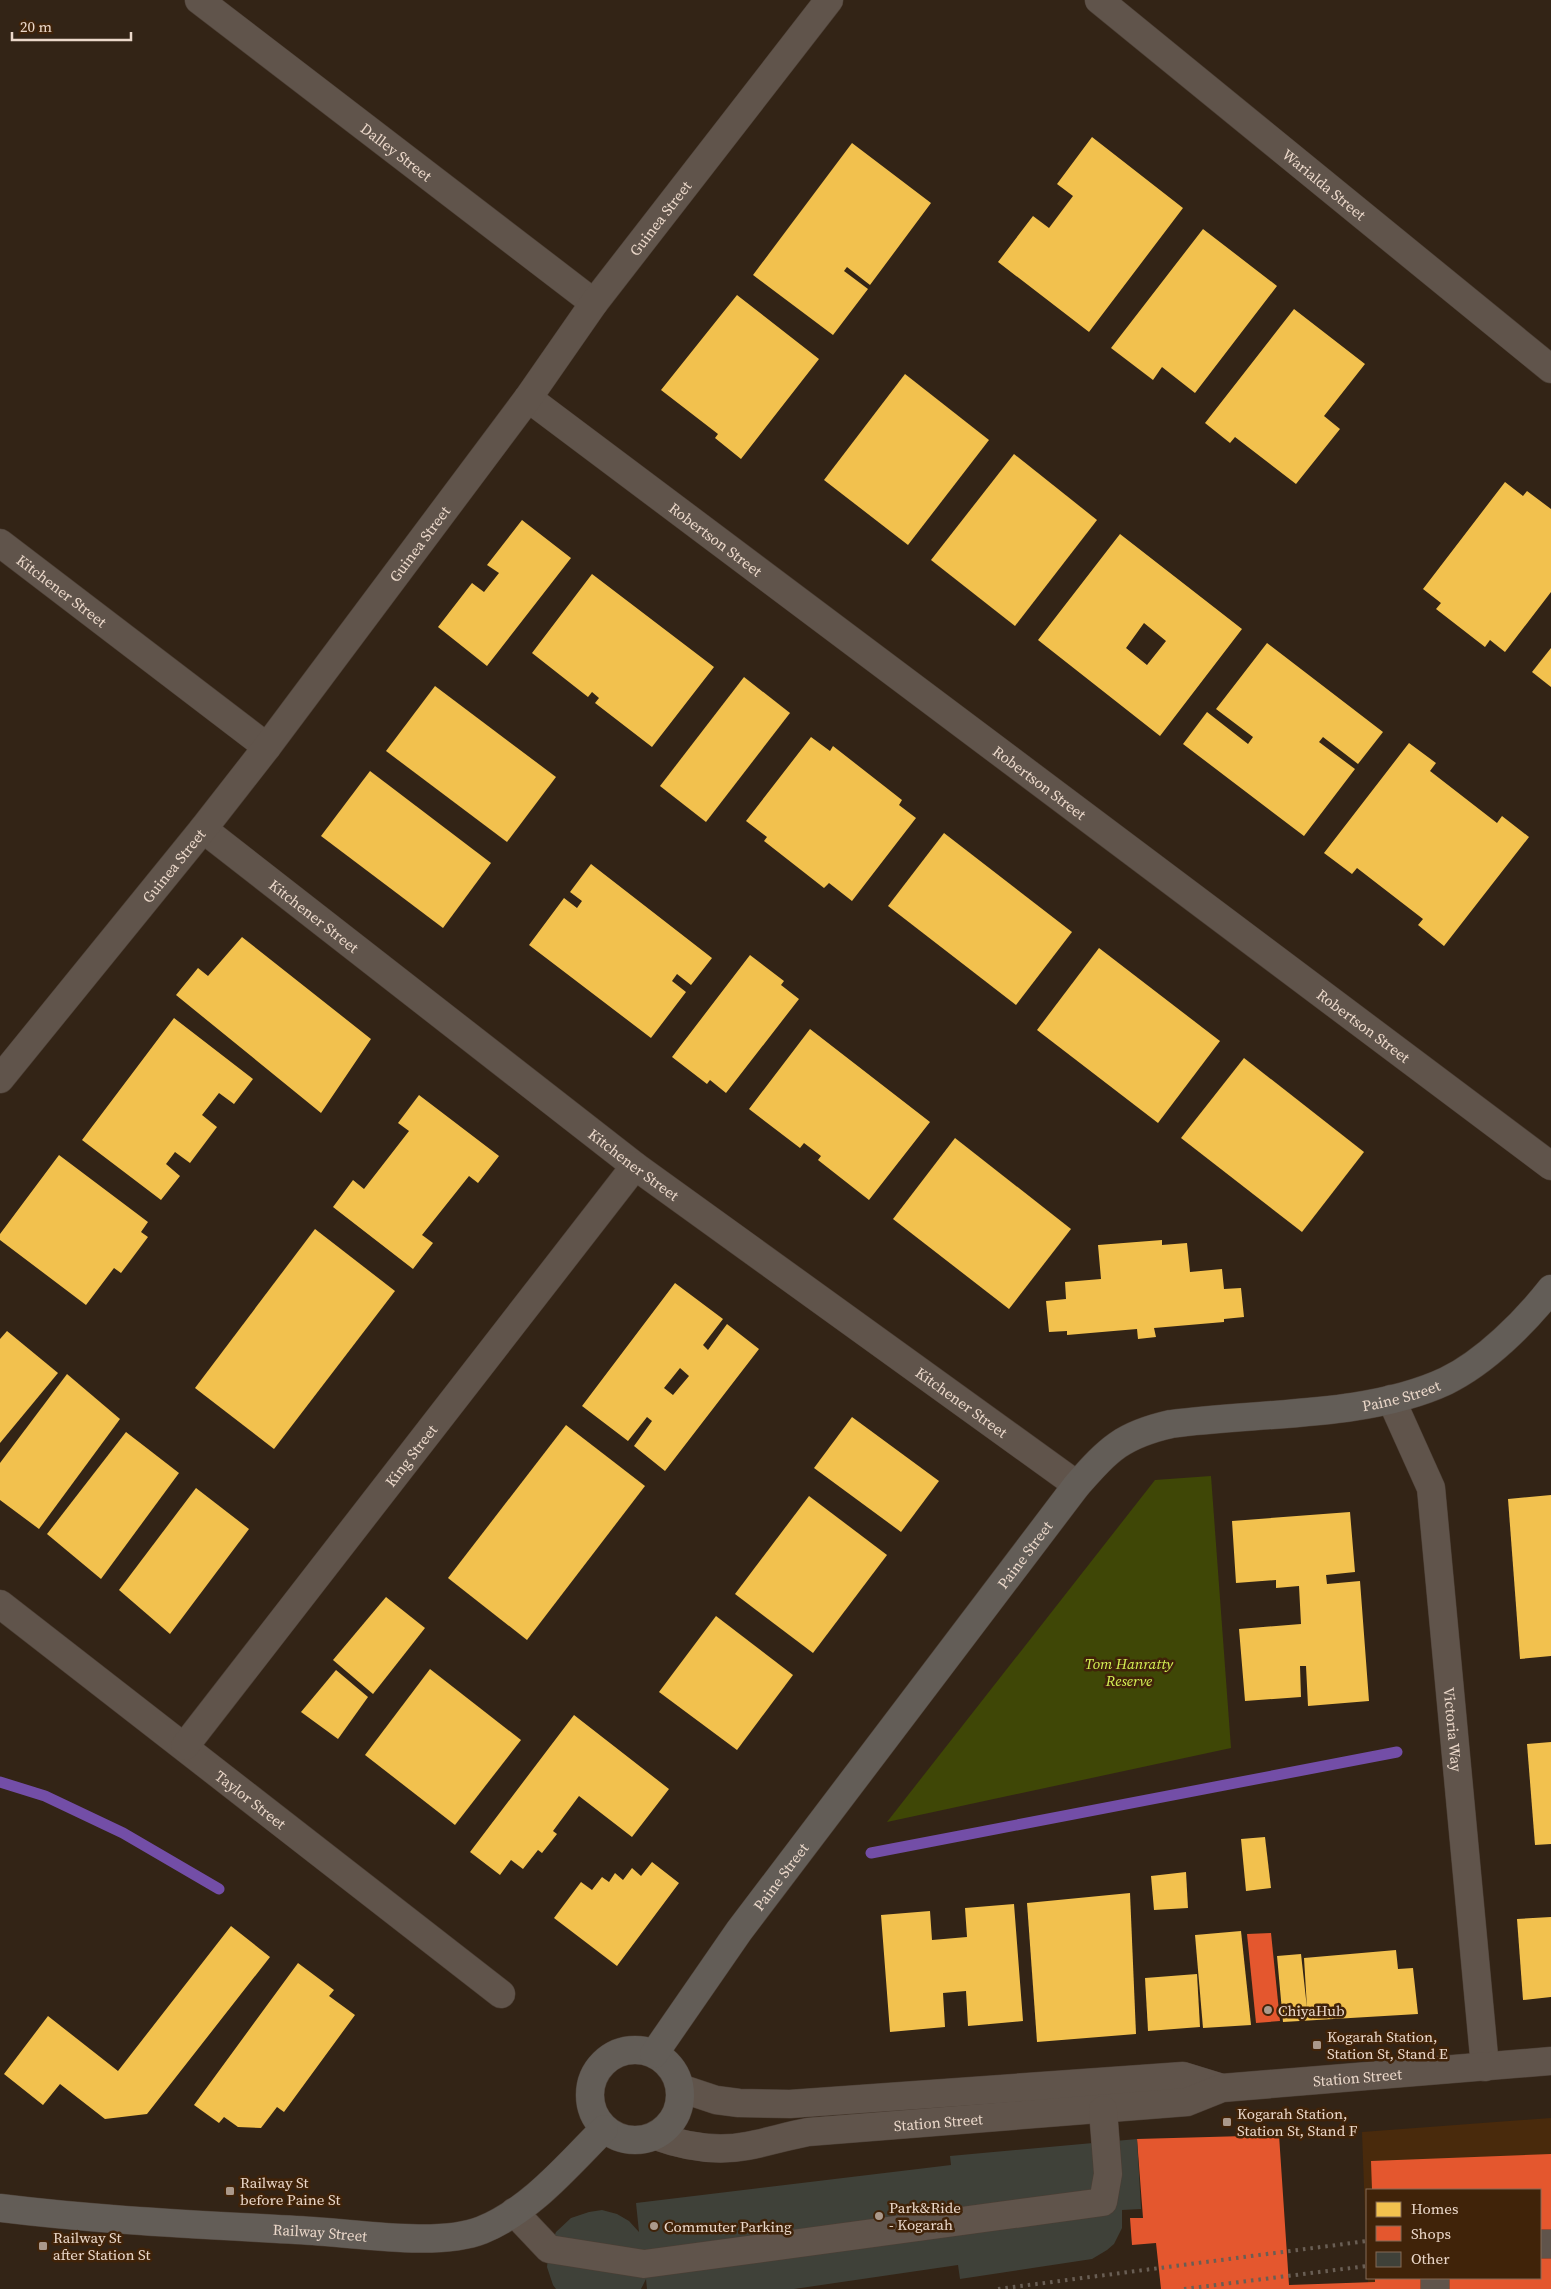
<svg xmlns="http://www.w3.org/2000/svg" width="1551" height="2289" font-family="'Source Serif 4',serif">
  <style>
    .built { fill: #492a0c }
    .green { fill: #3f4706 }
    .homes { fill: #f2c14e; fill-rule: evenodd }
    .shops { fill: #e4572e }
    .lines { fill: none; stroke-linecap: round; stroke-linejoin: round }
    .stream { stroke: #734ea7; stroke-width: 11 }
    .building { fill: #3f4139 }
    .minor-casing { stroke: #4c3f35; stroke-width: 29 }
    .major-casing { stroke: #4c3f35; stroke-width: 29 }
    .minor { stroke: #60544b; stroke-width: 28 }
    .major { stroke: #635d57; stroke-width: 28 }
    .rail { stroke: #695e54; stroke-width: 4; stroke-dasharray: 2.5 5; stroke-linecap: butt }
    .poi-dot { fill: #ab998b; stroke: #402309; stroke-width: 2 }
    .labels { text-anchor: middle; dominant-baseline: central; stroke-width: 5; stroke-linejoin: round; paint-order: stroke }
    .street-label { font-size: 15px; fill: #ebd8ca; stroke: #402309 }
    .park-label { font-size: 15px; font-style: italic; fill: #d6f355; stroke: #402309 }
    .poi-label { font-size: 15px; fill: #ebd8ca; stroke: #402309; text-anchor: start }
  </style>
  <rect width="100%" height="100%" fill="#332416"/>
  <polygon class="built" points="1551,2118 1551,2289 1368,2289 1368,2278 1540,2278 1540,2190 1367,2190 1367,2267 1362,2132"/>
  <polygon class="green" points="1211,1476 1231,1748 887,1822 1155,1480"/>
  <g class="homes">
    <polygon points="1092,137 1183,208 1089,332 998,262 1033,216 1049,228 1073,196 1057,184"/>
    <polygon points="852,143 931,203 870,285 847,267 844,271 868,289 833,335 753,275"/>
    <polygon points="1203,229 1277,286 1195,393 1162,367 1153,380 1111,348"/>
    <polygon points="737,295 819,359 741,459 715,438 718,434 661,390"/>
    <polygon points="1294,309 1365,364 1324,416 1340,429 1296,484 1235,437 1230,443 1205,423"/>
    <polygon points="905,374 989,440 908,545 824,480"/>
    <polygon points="1014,454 1097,520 1015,626 931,560"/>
    <polygon points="1505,482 1523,496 1527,491 1551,509 1551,592 1505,652 1490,640 1485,647 1436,609 1441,603 1423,589"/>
    <polygon points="522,520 571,558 487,666 438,627 472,583 484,592 499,573 487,565"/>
    <path d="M 1120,534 L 1242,629 L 1160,736 L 1038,640 ZM 1144,623 L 1166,641 L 1147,665 L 1126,648 Z"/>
    <polygon points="592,574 714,667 652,747 595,703 599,698 592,692 588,697 532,653"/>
    <polygon points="1267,643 1383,732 1358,764 1323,737 1319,742 1355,769 1304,836 1183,744 1207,712 1248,744 1253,737 1216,709"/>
    <polygon points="1551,648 1551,687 1532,672"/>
    <polygon points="744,677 790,713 706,822 660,786"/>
    <polygon points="435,686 556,777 507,842 386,751"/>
    <polygon points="811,737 830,751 833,746 902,800 899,805 916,818 852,901 829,883 824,888 764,841 767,837 746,821"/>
    <polygon points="1409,743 1436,763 1430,771 1497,823 1502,816 1529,837 1444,946 1418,925 1423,919 1357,868 1352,874 1324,853"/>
    <polygon points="370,771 491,863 443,928 321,836"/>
    <polygon points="944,833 1072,932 1016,1005 888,906"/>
    <polygon points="591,864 712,958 691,985 677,974 672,981 686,992 651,1038 529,945 564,898 577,908 582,901 570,892"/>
    <polygon points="242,937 371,1039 321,1113 176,995 198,968 208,976"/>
    <polygon points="1099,948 1220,1041 1158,1123 1037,1030"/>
    <polygon points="750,955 784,981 781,985 799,999 726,1093 710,1080 707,1084 672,1057"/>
    <polygon points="174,1018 253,1079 234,1104 219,1093 202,1115 217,1127 190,1163 175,1152 166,1164 180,1176 161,1200 82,1140"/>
    <polygon points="810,1029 930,1122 869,1200 818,1160 821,1156 804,1143 800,1148 749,1109"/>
    <polygon points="1244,1058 1364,1152 1302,1232 1181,1138"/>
    <polygon points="419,1095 499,1156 478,1183 469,1176 422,1235 433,1243 413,1269 333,1207 353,1180 364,1189 409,1131 398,1123"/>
    <polygon points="955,1138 1071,1229 1009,1309 893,1219"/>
    <polygon points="59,1155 148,1222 141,1232 148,1237 121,1273 114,1268 86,1305 0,1240 0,1234"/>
    <polygon points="315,1229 395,1291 274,1449 195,1388"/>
    <polygon points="1162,1240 1162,1245 1187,1243 1190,1272 1222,1269 1224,1289 1241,1288 1244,1317 1224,1319 1224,1322 1154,1328 1156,1337 1138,1339 1137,1329 1067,1335 1067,1331 1049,1332 1046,1301 1066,1299 1065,1282 1101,1279 1098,1245"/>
    <path d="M 675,1283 L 723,1319 L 703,1345 L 708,1350 L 727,1324 L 759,1349 L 665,1471 L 634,1446 L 652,1421 L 647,1417 L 628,1441 L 582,1406 ZM 680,1368 L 689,1376 L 673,1395 L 664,1388 Z"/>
    <polygon points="7,1331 58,1373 0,1443 0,1339"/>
    <polygon points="67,1374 120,1419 39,1529 0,1500 0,1463"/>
    <polygon points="852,1417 939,1481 901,1532 814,1468"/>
    <polygon points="566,1425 645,1486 527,1640 448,1578"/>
    <polygon points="126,1432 179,1473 101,1579 47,1534"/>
    <polygon points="196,1488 249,1529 170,1634 119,1590"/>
    <polygon points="1551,1495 1551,1656 1520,1659 1508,1499"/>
    <polygon points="809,1496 887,1555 813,1653 735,1594"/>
    <polygon points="1350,1512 1355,1572 1326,1575 1327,1584 1360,1581 1369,1701 1308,1706 1306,1666 1300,1666 1301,1697 1245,1701 1239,1629 1301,1624 1299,1586 1276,1588 1276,1580 1236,1583 1232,1521"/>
    <polygon points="386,1597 425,1628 373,1694 333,1660"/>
    <polygon points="716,1616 793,1675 737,1750 659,1692"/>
    <polygon points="430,1669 521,1740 455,1825 365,1755"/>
    <polygon points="336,1670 368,1697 338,1739 301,1712"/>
    <polygon points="574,1715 669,1789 632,1837 579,1796 553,1831 557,1834 542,1853 538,1850 523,1869 511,1860 500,1875 470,1852"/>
    <polygon points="1551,1742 1551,1844 1535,1845 1527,1744"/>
    <polygon points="1265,1837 1271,1888 1246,1891 1241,1839"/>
    <polygon points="652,1862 679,1883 617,1966 554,1918 581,1882 592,1890 602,1877 609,1882 615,1873 623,1880 632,1868 641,1876"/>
    <polygon points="1186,1872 1188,1908 1154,1910 1151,1876"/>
    <polygon points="1130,1893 1136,2034 1037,2042 1027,1903"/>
    <polygon points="1014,1904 1023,2021 968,2026 966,1991 943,1993 945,2027 890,2032 881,1915 930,1911 932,1940 967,1937 965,1908"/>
    <polygon points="1551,1917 1551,1997 1523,2000 1517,1919"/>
    <polygon points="231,1926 270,1957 147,2114 105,2119 60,2084 43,2105 4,2074 48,2016 118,2071"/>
    <polygon points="1241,1931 1251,2025 1203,2028 1195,1935"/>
    <polygon points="1396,1950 1398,1969 1413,1968 1418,2014 1283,2022 1277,1956 1301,1954 1307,2008 1304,1958"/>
    <polygon points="298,1963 334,1990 329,1996 355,2015 284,2112 277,2107 261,2128 238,2127 224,2117 219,2123 194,2105"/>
    <polygon points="1197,1974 1200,2027 1148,2031 1145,1978"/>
  </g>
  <g class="shops">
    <polygon points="1271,1933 1280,2021 1256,2023 1247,1934"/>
    <polygon points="1279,2135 1289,2285 1375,2282 1375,2278 1540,2278 1540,2190 1372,2190 1371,2161 1551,2154 1551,2289 1161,2289 1156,2243 1132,2245 1130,2218 1143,2218 1137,2139"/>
  </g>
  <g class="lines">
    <g class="stream">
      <polyline points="0,1782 45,1796 123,1833 219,1889"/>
      <polyline points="871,1853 1397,1752"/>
    </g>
  </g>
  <polygon class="building" points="1137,2139 1141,2209 1122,2210 1122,2228 1114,2244 1107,2250 1092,2259 960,2279 958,2265 794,2289 647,2289 646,2279 641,2289 556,2289 553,2285 547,2267 549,2249 556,2232 571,2218 589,2212 602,2210 617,2214 629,2221 639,2232 636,2203 951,2165 950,2156"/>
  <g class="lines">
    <defs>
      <g id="minor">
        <path id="s1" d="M 199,0 L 594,303"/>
        <path id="s2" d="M 1099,0 L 1551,369"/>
        <path id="s3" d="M 528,398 L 1551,1166"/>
        <path id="s4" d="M 0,543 L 267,747"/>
        <path id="s5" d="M 203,829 L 635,1166 L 1077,1485"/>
        <path id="s6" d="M 0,1079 L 203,829 L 267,747 L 528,398 L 594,303 L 829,0"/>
        <path id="s7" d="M 1391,1399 L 1431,1488 L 1485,2067"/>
        <path id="s8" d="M 0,1604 L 501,1994"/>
        <path id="s9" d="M 185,1746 L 635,1166"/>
        <polyline points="680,2088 716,2100 739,2103 790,2104 1183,2076 1222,2088"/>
        <path id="s10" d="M 656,2136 C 686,2147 715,2152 747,2146 C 768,2142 787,2136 808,2132 L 1187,2102 L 1222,2088 L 1551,2061"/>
        <polyline points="514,2212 549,2249 644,2264 1103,2202 1108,2174 1103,2110"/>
        <polyline points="1540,2244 1551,2244"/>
        <polyline points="1435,2278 1435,2289"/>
      </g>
      <g id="major">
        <circle cx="635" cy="2095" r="45"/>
        <path id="s11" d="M 654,2054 L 739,1931 L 1077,1485 C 1109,1449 1122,1435 1171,1424 C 1257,1412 1367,1418 1446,1381 C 1485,1362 1525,1322 1551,1289"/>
        <path id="s12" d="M 0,2208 C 104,2221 209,2225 313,2231 C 360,2234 440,2247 482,2230 C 531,2210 568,2165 604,2129"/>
      </g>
    </defs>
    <use href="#minor" class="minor-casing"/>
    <use href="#major" class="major-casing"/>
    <use href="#minor" class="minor"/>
    <use href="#major" class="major"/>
    <g class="rail">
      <polyline points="998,2289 1367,2241"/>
      <polyline points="1184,2289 1367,2266"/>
    </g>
  </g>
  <g class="poi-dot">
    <circle cx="1268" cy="2010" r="5"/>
    <rect x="1312" y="2040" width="10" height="10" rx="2.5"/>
    <rect x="1222" y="2117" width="10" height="10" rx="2.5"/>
    <rect x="225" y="2186" width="10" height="10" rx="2.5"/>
    <circle cx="879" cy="2216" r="5"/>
    <circle cx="654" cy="2226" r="5"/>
    <rect x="38" y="2241" width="10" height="10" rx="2.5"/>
  </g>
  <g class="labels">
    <g class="street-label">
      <text stroke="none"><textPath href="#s1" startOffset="249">Dalley Street</textPath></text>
      <text stroke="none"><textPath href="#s2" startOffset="291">Warialda Street</textPath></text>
      <text stroke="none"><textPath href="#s6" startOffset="1085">Guinea Street</textPath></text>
      <text stroke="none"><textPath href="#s3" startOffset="235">Robertson Street</textPath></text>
      <text stroke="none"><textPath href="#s6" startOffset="680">Guinea Street</textPath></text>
      <text stroke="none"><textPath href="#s4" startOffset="78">Kitchener Street</textPath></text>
      <text stroke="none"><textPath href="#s3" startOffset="640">Robertson Street</textPath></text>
      <text stroke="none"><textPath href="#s6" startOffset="275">Guinea Street</textPath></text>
      <text stroke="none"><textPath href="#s5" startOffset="141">Kitchener Street</textPath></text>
      <text stroke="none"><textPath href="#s3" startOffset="1045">Robertson Street</textPath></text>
      <text stroke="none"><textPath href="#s5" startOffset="546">Kitchener Street</textPath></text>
      <text stroke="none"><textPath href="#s11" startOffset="1056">Paine Street</textPath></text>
      <text stroke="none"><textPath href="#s5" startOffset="951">Kitchener Street</textPath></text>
      <text stroke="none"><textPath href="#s9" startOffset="368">King Street</textPath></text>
      <text stroke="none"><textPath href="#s11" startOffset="622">Paine Street</textPath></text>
      <text stroke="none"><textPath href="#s7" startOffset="340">Victoria Way</textPath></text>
      <text stroke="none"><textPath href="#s8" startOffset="318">Taylor Street</textPath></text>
      <text stroke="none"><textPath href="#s11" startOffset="218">Paine Street</textPath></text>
      <text stroke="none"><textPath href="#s10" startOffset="709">Station Street</textPath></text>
      <text stroke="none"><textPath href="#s10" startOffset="286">Station Street</textPath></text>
      <text stroke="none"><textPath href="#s12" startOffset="321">Railway Street</textPath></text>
    </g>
    <g class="park-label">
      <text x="1129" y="1663">Tom Hanratty<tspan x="1129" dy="17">Reserve</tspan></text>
    </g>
    <g class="poi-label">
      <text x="1278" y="2010">ChiyaHub</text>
      <text x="1327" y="2036">Kogarah Station,<tspan x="1327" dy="17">Station St, Stand E</tspan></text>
      <text x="1237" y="2113">Kogarah Station,<tspan x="1237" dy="17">Station St, Stand F</tspan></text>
      <text x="240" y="2182">Railway St<tspan x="240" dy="17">before Paine St</tspan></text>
      <text x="889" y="2207">Park&amp;Ride<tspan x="889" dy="17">- Kogarah</tspan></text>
      <text x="664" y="2226">Commuter Parking</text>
      <text x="53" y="2237">Railway St<tspan x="53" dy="17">after Station St</tspan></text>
    </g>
  </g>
  <rect x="1366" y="2189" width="175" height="90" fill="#402309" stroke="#846b56"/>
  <rect x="1376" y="2202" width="25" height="15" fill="#f2c14e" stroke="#846b56"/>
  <text x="1411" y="2214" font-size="15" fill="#ebd8ca">Homes</text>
  <rect x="1376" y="2226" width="25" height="15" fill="#e4572e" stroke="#846b56"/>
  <text x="1411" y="2239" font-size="15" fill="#ebd8ca">Shops</text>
  <rect x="1376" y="2252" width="25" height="15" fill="#3f4139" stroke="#846b56"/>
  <text x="1411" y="2264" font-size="15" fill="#ebd8ca">Other</text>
  <path d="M12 32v8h119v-8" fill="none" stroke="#ebd8ca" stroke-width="2.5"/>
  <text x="20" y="32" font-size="15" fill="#ebd8ca" stroke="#402309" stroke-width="4" paint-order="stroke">20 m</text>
</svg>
